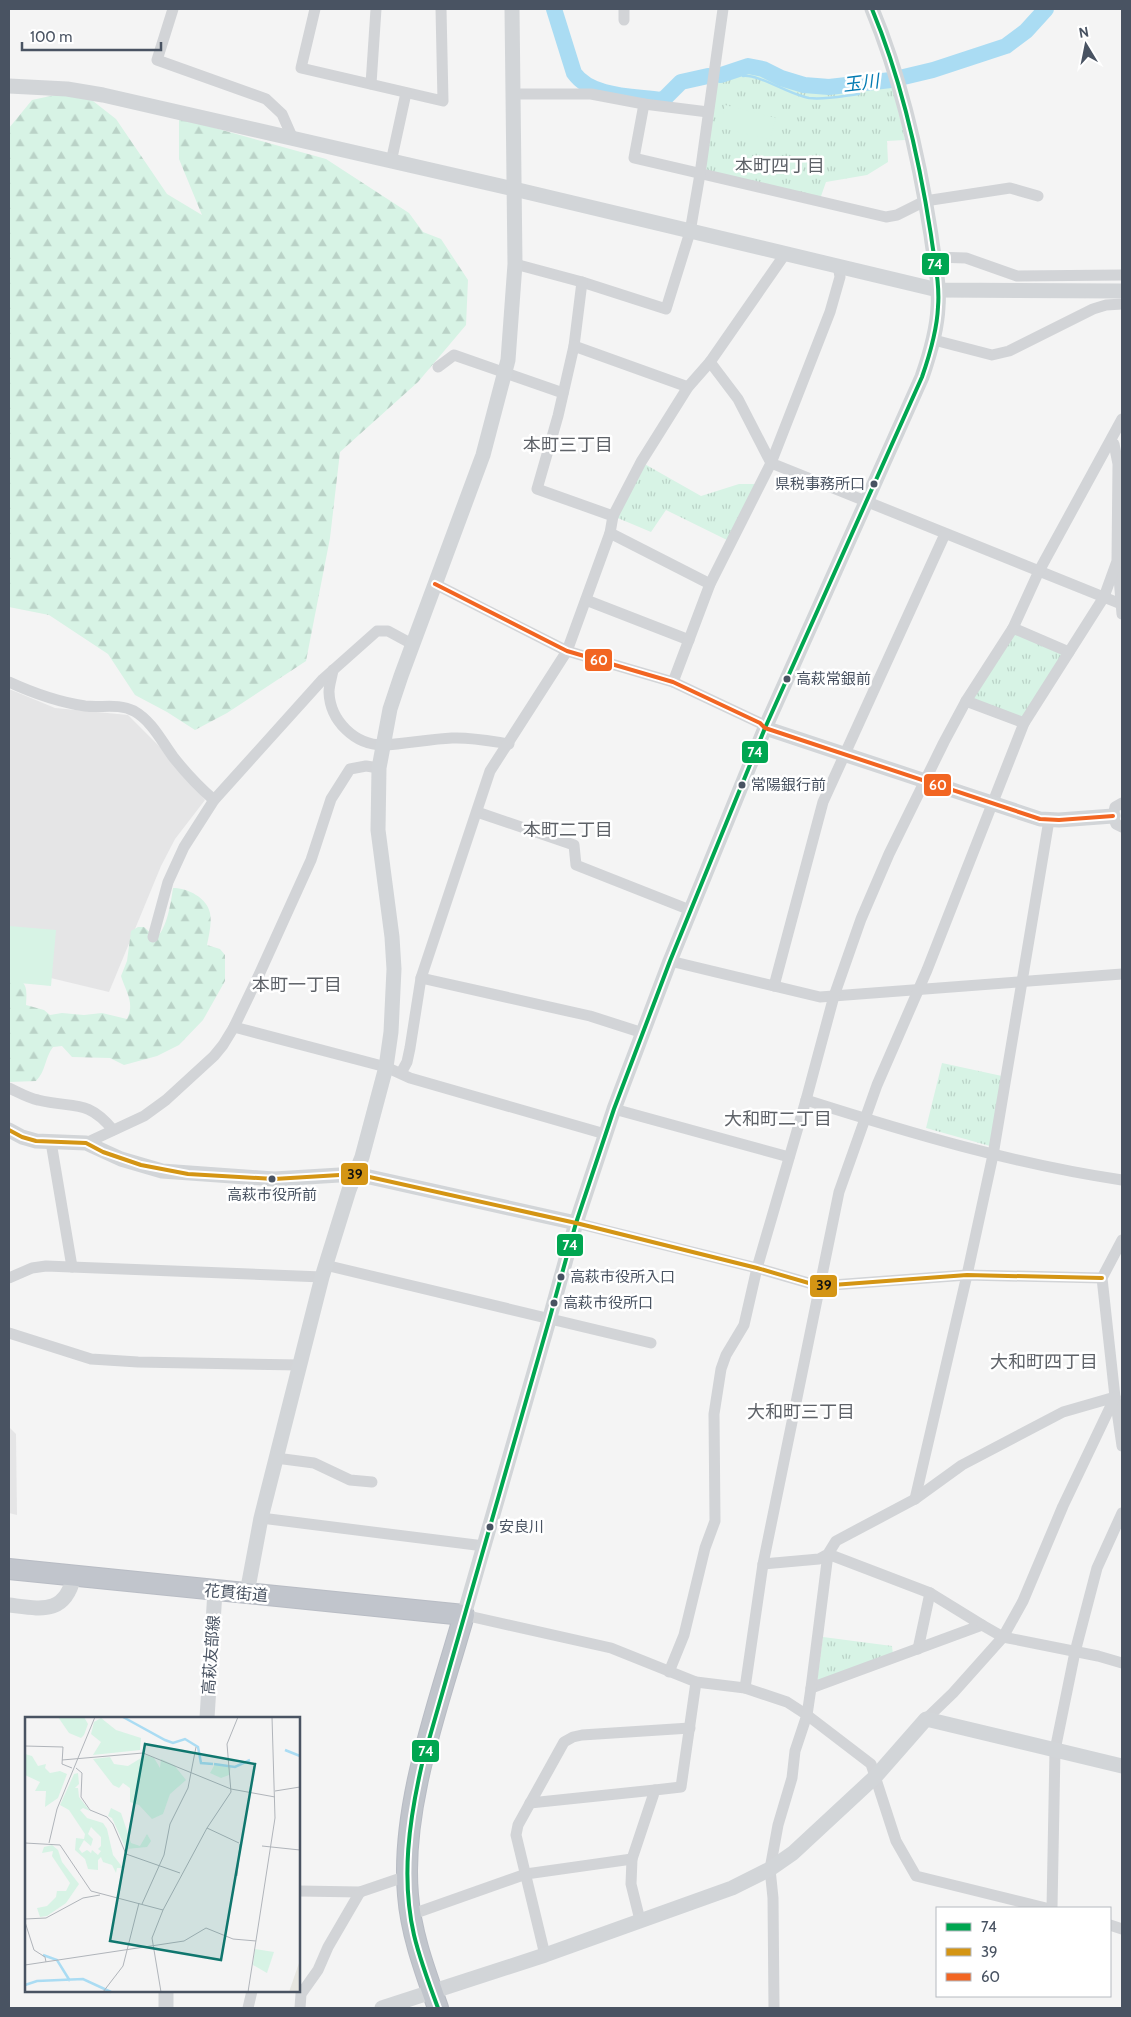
<svg xmlns="http://www.w3.org/2000/svg" width="1131" height="2017" font-family="Cabin,'Noto Sans JP',sans-serif">
  <style>
    .education { fill: #e5e5e6 }
    .grass { fill: url(#grass-tufts) }
    .forest { fill: url(#forest-firs) }
    .garden { fill: #d7f3e5 }
    .lines { fill: none; stroke-linecap: round; stroke-linejoin: round }
    .stream { stroke: #aadcf3; stroke-width: 2.5 }
    .river { stroke: #aadcf3; stroke-width: 16 }
    .highway-casing { stroke: #b8bcc4; stroke-width: 22 }
    .street { stroke: #d2d4d7; stroke-width: 11 }
    .secondary { stroke: #d2d5d8; stroke-width: 15 }
    .highway { stroke: #c1c5cc; stroke-width: 20 }
    .bus-1-casing { stroke: #fff; stroke-width: 8 }
    .bus-2-casing { stroke: #fff; stroke-width: 8 }
    .bus-3-casing { stroke: #fff; stroke-width: 8 }
    .bus-1 { stroke: #00a651; stroke-width: 4 }
    .bus-2 { stroke: #d49514; stroke-width: 4 }
    .bus-3 { stroke: #f26522; stroke-width: 4 }
    .bus-dot { fill: #495362; stroke: #fff; stroke-width: 2 }
    .labels { text-anchor: middle; dominant-baseline: central; stroke-width: 5; stroke-linejoin: round; paint-order: stroke }
    .bus-label { font-size: 15px; fill: #495362; stroke: #fff; text-anchor: start }
    .street-label { font-size: 16px; fill: #495362; stroke: #fff }
    .water-label { font-size: 18px; font-style: italic; fill: #037bb3; stroke: #fff }
    .neighbourhood-label { font-size: 18px; fill: #5e6268; stroke: #fff }
    .inset-river { fill: none; stroke: #aadcf3; stroke-width: 2.5 }
    .inset-road { fill: none; stroke: #b0b4ba; stroke-width: 1 }
    .view { fill: #0f766e; fill-opacity: 0.15; stroke: #0f766e; stroke-width: 2.5 }
    .inset-edge { fill: none; stroke: #495362; stroke-width: 2.5 }
    .line-badge { stroke: #fff; stroke-width: 2 }
    .badge-label { font-size: 14px; text-anchor: middle; font-weight: bold; fill: #fff }
    .pale-badge-label { font-size: 14px; text-anchor: middle; font-weight: bold; fill: #111 }
  </style>
  <defs>
    <pattern id="grass-tufts" width="24" height="20" patternUnits="userSpaceOnUse" patternTransform="scale(1.25)"><rect width="24" height="20" fill="#d7f3e5"/><path d="M3 7l-1-3M5 7V3M7 7l1-3M15 17l-1-3M17 17v-4M19 17l1-3" fill="none" stroke="#bad2c7"/></pattern>
    <pattern id="forest-firs" width="22" height="20" patternUnits="userSpaceOnUse" patternTransform="scale(1.25)"><rect width="22" height="20" fill="#d7f3e5"/><path d="M5 1l3.5 6h-7zM16 11l3.5 6h-7z" fill="#bad2c7"/></pattern>
  </defs>
  <rect width="100%" height="100%" fill="#f4f4f4"/>
  <g class="education">
    <polygon points="9,689 55,708 128,715 160,747 205,800 175,839 161,866 109,992 9,968"/>
    <polygon points="9,1427 16,1434 17,1515 9,1513"/>
  </g>
  <g class="grass">
    <polygon points="748,66 793,82 812,86 891,80 905,140 887,141 888,162 867,175 826,182 820,199 701,172 713,83 729,72"/>
    <polygon points="641,462 701,496 739,484 760,484 731,542 666,510 651,532 613,516"/>
    <polygon points="1013,628 1069,652 1024,723 966,701"/>
    <polygon points="942,1063 1002,1076 990,1146 926,1128"/>
    <polygon points="823,1637 892,1646 893,1655 817,1682"/>
  </g>
  <g class="forest">
    <polygon points="64,93 93,101 116,119 167,194 202,215 179,159 179,118 326,159 409,213 423,232 441,239 468,280 466,325 418,382 340,452 330,538 306,661 227,713 195,730 167,712 135,695 108,654 49,615 9,607 9,128 32,100"/>
    <path d="M 173,888 C 188,888 207,898 210,913 C 212,923 209,935 207,945 L 220,949 L 225,955 L 225,981 L 203,1020 L 179,1045 L 157,1056 L 124,1065 L 110,1058 L 72,1057 L 62,1046 L 53,1047 C 45,1057 46,1071 36,1081 L 9,1082 L 9,975 C 28,982 27,987 26,1005 L 44,1010 L 50,1015 L 62,1013 L 84,1015 L 102,1013 L 127,1019 C 135,1003 126,992 121,976 L 127,961 L 131,931 L 138,927 L 144,927 L 156,938 C 167,929 171,902 173,888 Z"/>
  </g>
  <g class="garden">
    <polygon points="725,105 776,118 770,139 720,128"/>
    <polygon points="9,926 56,930 51,986 9,982"/>
  </g>
  <g class="lines">
    <path class="stream" d="M 743,76 C 759,74 790,95 809,98 C 825,100 842,96 859,94"/>
    <g class="river">
      <path d="M 554,9 L 574,73 C 591,97 632,96 660,100 L 665,98 L 681,82 L 708,76"/>
      <polyline points="721,75 748,66 763,69 781,78 804,85 829,87 891,80 933,70 1006,46 1026,31 1046,9"/>
    </g>
    <defs>
      <path id="highway" d="M 9,1569 L 464,1615 C 440,1701 400,1805 408,1895 C 411,1934 425,1971 438,2008"/>
    </defs>
    <use href="#highway" class="highway-casing"/>
    <g class="street">
      <polyline points="173,9 157,60 266,99 282,114 293,139"/>
      <polyline points="315,9 301,68 443,101 441,9"/>
      <polyline points="624,9 624,20"/>
      <polyline points="371,84 376,9"/>
      <polyline points="513,94 591,94 644,104 708,112"/>
      <polyline points="644,104 634,158 886,217 897,215 925,201 1010,188 1038,196"/>
      <polyline points="391,162 406,93"/>
      <polyline points="934,257 966,258 1017,276 1122,275"/>
      <polyline points="515,264 582,282 666,309 690,232 700,174 723,9"/>
      <polyline points="838,265 840,277 830,312 771,463 1121,604"/>
      <polyline points="582,282 574,346 558,416 537,489 613,516"/>
      <polyline points="934,340 992,355 1009,351 1093,309 1106,305 1122,304"/>
      <polyline points="574,346 688,387"/>
      <polyline points="438,367 454,355 563,393"/>
      <polyline points="610,533 710,584"/>
      <polyline points="1118,565 1122,614"/>
      <polyline points="435,584 567,651 673,682 760,723 765,728"/>
      <polyline points="586,600 689,640"/>
      <polyline points="1013,628 1069,652"/>
      <path d="M 333,670 C 332,677 329,685 329,692 C 330,721 355,745 383,745 C 406,744 429,739 452,738 C 471,737 490,741 509,744"/>
      <path d="M 9,682 C 33,693 58,702 85,706 C 102,708 118,703 134,711 C 152,721 162,742 174,758 C 186,773 199,787 214,800"/>
      <polyline points="673,682 710,584 771,463 738,399 710,362"/>
      <polyline points="966,701 1024,723"/>
      <polyline points="1122,803 1115,807 1113,816 1116,824 1122,827"/>
      <polyline points="477,812 574,845 576,865 690,910"/>
      <polyline points="153,937 168,882 184,847 214,800 323,679 377,631 388,631 412,644"/>
      <polyline points="670,961 820,997 1122,974"/>
      <polyline points="421,978 590,1016 643,1033"/>
      <polyline points="774,986 823,802 945,534"/>
      <polyline points="234,1027 386,1067 410,1078 605,1134"/>
      <polyline points="401,1073 407,1062 410,1048 421,978 490,771 567,651 610,533 613,516 641,462 688,387 710,362 785,254"/>
      <path d="M 9,1088 C 18,1092 28,1098 38,1100 C 73,1109 87,1098 113,1130"/>
      <path d="M 806,1100 C 910,1133 1014,1164 1122,1180"/>
      <polyline points="614,1109 789,1157"/>
      <polyline points="51,1142 72,1267"/>
      <polyline points="86,1143 144,1116 166,1100 214,1056 223,1045 234,1027 258,977 311,860 331,799 350,769 366,766 379,768"/>
      <polyline points="576,1223 757,1268 819,1286 967,1275 1102,1278"/>
      <polyline points="1122,1240 1102,1278 1115,1397 1122,1446"/>
      <polyline points="325,1265 651,1343"/>
      <polyline points="9,1278 32,1268 46,1266 322,1277"/>
      <polyline points="9,1333 91,1359 138,1362 300,1365"/>
      <polyline points="276,1458 314,1463 350,1480 372,1482"/>
      <polyline points="915,1499 967,1275 993,1155 1049,820"/>
      <polyline points="261,1518 484,1546"/>
      <polyline points="763,1564 819,1559 828,1554 930,1593 982,1625 811,1688 828,1554 836,1541 915,1499 962,1465 1063,1412 1115,1397 1063,1506 1023,1601 1003,1637 953,1693 926,1719"/>
      <polyline points="464,1615 611,1648 696,1682 745,1688 787,1702 807,1715 871,1764 896,1841 916,1876 1046,1908"/>
      <polyline points="982,1625 1003,1637 1098,1656 1122,1663"/>
      <polyline points="918,1649 930,1593"/>
      <polyline points="669,1672 684,1635 705,1548 715,1521 714,1414 721,1369 726,1355 744,1325 757,1268 806,1100 834,996 861,919 889,854 944,742 966,701 1013,628 1039,571 1122,419"/>
      <polyline points="745,1688 763,1564 839,1192 877,1085 927,970 1024,723 1104,597 1117,561 1118,464 1114,444 1111,443"/>
      <polyline points="530,1803 655,1790"/>
      <polyline points="299,1891 360,1892 407,1876"/>
      <polyline points="1052,1908 1055,1750 1075,1652 1097,1568 1122,1513"/>
      <polyline points="410,1915 526,1874 632,1859"/>
      <polyline points="640,1920 631,1884 632,1859 655,1790 681,1787 696,1682"/>
      <polyline points="1110,1925 1122,1929"/>
      <polyline points="545,1955 516,1835 518,1825 564,1742 573,1737 582,1735 690,1728"/>
      <polyline points="248,2008 252,1991"/>
      <polyline points="300,2008 301,1994 318,1970 328,1947 360,1892"/>
      <polyline points="774,2008 773,1898 770,1869 778,1825 792,1778 795,1751 807,1715 811,1688"/>
    </g>
    <g class="secondary">
      <polyline points="9,86 67,89 103,95 514,189 938,290 1122,291"/>
      <polyline points="765,728 1040,819 1059,820 1113,816"/>
      <polyline points="9,1130 22,1137 36,1141 86,1143 121,1159 162,1171 274,1179 356,1174 576,1223"/>
      <polyline points="247,1593 261,1518 322,1277 349,1190 362,1157 386,1067 391,1032 394,969 392,937 378,830 379,768 390,709 401,676 483,455 508,360 515,264 512,9"/>
      <path d="M 9,1605 C 42,1609 65,1615 74,1576"/>
      <path d="M 464,1615 L 550,1317 L 576,1223 L 614,1109 L 670,961 L 765,728 L 922,377 C 930,354 937,331 938,307 C 940,283 934,259 931,235 C 919,158 902,81 872,9"/>
      <polyline points="207,1718 215,1591"/>
      <polyline points="166,2008 166,1991"/>
      <polyline points="382,2008 545,1955 732,1888 770,1869 793,1853 876,1776 926,1719 1122,1766"/>
    </g>
    <use href="#highway" class="highway"/>
    <defs>
      <path id="bus-1" d="M 438,2008 C 429,1984 420,1960 414,1935 C 401,1878 409,1821 422,1764 L 550,1317 L 576,1223 L 614,1109 L 670,961 L 765,728 L 922,377 C 930,354 937,331 938,307 C 940,283 934,259 931,235 C 919,158 902,81 872,9"/>
      <polyline id="bus-2" points="9,1130 22,1137 36,1141 86,1143 103,1152 141,1165 188,1174 274,1179 356,1174 576,1223 757,1268 819,1286 967,1275 1102,1278"/>
      <polyline id="bus-3" points="435,584 567,651 673,682 760,723 765,728 1040,819 1059,820 1113,816"/>
    </defs>
    <use href="#bus-1" class="bus-1-casing"/>
    <use href="#bus-2" class="bus-2-casing"/>
    <use href="#bus-3" class="bus-3-casing"/>
    <use href="#bus-1" class="bus-1"/>
    <use href="#bus-2" class="bus-2"/>
    <use href="#bus-3" class="bus-3"/>
  </g>
  <g class="bus-dot">
    <circle cx="874" cy="484" r="4.5"/>
    <circle cx="787" cy="679" r="4.5"/>
    <circle cx="742" cy="785" r="4.5"/>
    <circle cx="272" cy="1179" r="4.5"/>
    <circle cx="561" cy="1277" r="4.5"/>
    <circle cx="554" cy="1303" r="4.5"/>
    <circle cx="490" cy="1527" r="4.5"/>
  </g>
  <g class="labels">
    <g class="bus-label">
      <text x="865" y="484" text-anchor="end">県税事務所口</text>
      <text x="796" y="679">高萩常銀前</text>
      <text x="751" y="785">常陽銀行前</text>
      <text x="272" y="1195" text-anchor="middle">高萩市役所前</text>
      <text x="570" y="1277">高萩市役所入口</text>
      <text x="563" y="1303">高萩市役所口</text>
      <text x="499" y="1527">安良川</text>
    </g>
    <g class="street-label">
      <text transform="translate(236 1593) rotate(5)">花貫街道</text>
      <text transform="translate(211 1655) rotate(-86)">高萩友部線</text>
    </g>
    <g class="water-label">
      <text transform="translate(861 83) rotate(-7)">玉川</text>
    </g>
    <g class="neighbourhood-label">
      <text x="780" y="166">本町四丁目</text>
      <text x="568" y="445">本町三丁目</text>
      <text x="568" y="830">本町二丁目</text>
      <text x="297" y="985">本町一丁目</text>
      <text x="778" y="1119">大和町二丁目</text>
      <text x="1044" y="1362">大和町四丁目</text>
      <text x="801" y="1412">大和町三丁目</text>
    </g>
  </g>
  <g transform="translate(25 1717)">
    <rect width="275" height="275" fill="#f4f4f4"/>
    <path d="M 190,47 L 206,50 L 204,58 L 196,61 L 185,56 Z" fill="#d7f3e5"/>
    <path d="M 33,0 L 59,0 L 63,7 L 59,18 L 56,21 L 44,16 ZM 76,1 L 91,13 L 116,21 L 115,33 L 68,38 L 76,25 L 66,17 L 69,5 ZM 0,37 L 7,39 L 13,49 L 21,47 L 20,51 L 25,56 L 35,54 L 42,57 L 33,81 L 20,90 L 21,74 L 10,74 L 15,65 L 0,58 ZM 121,38 L 129,41 L 135,51 L 136,42 L 149,48 L 161,63 L 145,77 L 138,97 L 127,102 L 114,88 L 105,85 L 105,71 L 98,66 L 94,71 L 88,68 L 68,42 L 85,40 L 89,47 L 103,49 ZM 53,56 L 54,67 L 50,71 L 53,71 L 54,80 L 65,94 L 58,91 L 55,93 L 62,101 L 78,106 L 82,112 L 88,138 L 98,151 L 92,151 L 91,156 L 87,148 L 78,145 L 76,140 L 73,143 L 73,153 L 63,152 L 60,142 L 50,133 L 51,121 L 59,122 L 60,117 L 44,93 L 35,88 L 49,57 ZM 66,110 L 76,120 L 76,129 L 73,132 L 76,134 L 73,138 L 67,133 L 66,136 L 62,133 L 57,136 L 54,132 L 59,123 L 66,129 L 68,122 L 63,117 ZM 86,91 L 96,96 L 106,126 L 115,129 L 122,117 L 126,124 L 122,130 L 101,132 L 87,101 L 83,99 ZM 27,128 L 33,133 L 37,145 L 54,167 L 41,186 L 22,199 L 15,200 L 12,191 L 22,189 L 31,180 L 32,174 L 41,174 L 45,166 L 27,139 L 28,134 L 17,136 L 19,130 Z" fill="#d7f3e5" fill-rule="evenodd"/>
    <path d="M 275,243 L 275,275 L 264,275 Z" fill="#e7e6e0"/>
    <path d="M 230,232 L 249,235 L 242,256 L 228,248 Z" fill="#d7f3e5"/>
    <path class="inset-river" d="M 98,0 L 140,23 L 148,26 L 160,22 L 173,30 L 176,46 L 188,47M 260,33 L 275,39M 189,47 L 210,50 L 225,43M 18,238 L 32,243 L 45,264M 0,268 L 12,264 L 58,262 L 86,275"/>
    <path class="inset-road" d="M 0,29 L 38,30 L 37,47 L 47,51M 37,43 L 118,36 L 206,72 L 250,80M 51,51 L 57,56 L 56,80 L 65,93 L 82,100 L 88,107 L 101,137 L 155,156M 250,74 L 275,70M 182,111 L 206,75 L 202,27 L 213,0M 0,126 L 35,128 L 66,174 L 138,193 L 127,221 L 136,275M 24,126 L 32,92 L 70,0M 237,129 L 275,133M 212,159 L 215,127M 117,187 L 139,138 L 145,107 L 163,71 L 171,30M 138,193 L 182,111 L 214,126M 0,202 L 21,201 L 58,181 L 75,178M 0,205 L 9,233 L 20,240 L 21,245M 0,248 L 159,224 L 181,211 L 208,222 L 231,224M 78,275 L 98,249 L 114,186M 223,275 L 250,101 L 247,0"/>
    <path class="view" d="M 120,27 L 230,47 L 196,243 L 85,224 Z"/>
    <rect width="275" height="275" class="inset-edge"/>
  </g>
  <g class="line-badge">
    <rect x="921" y="252" width="29" height="24" rx="5" fill="#00a651"/>
    <rect x="584" y="648" width="29" height="24" rx="5" fill="#f26522"/>
    <rect x="741" y="740" width="28" height="24" rx="5" fill="#00a651"/>
    <rect x="923" y="773" width="29" height="24" rx="5" fill="#f26522"/>
    <rect x="340" y="1162" width="29" height="24" rx="5" fill="#d49514"/>
    <rect x="556" y="1233" width="28" height="24" rx="5" fill="#00a651"/>
    <rect x="809" y="1274" width="29" height="24" rx="5" fill="#d49514"/>
    <rect x="411" y="1739" width="29" height="24" rx="5" fill="#00a651"/>
  </g>
  <g class="badge-label">
    <text x="935" y="269">74</text>
    <text x="599" y="665">60</text>
    <text x="755" y="757">74</text>
    <text x="938" y="790">60</text>
    <text x="570" y="1250">74</text>
    <text x="426" y="1756">74</text>
  </g>
  <g class="pale-badge-label">
    <text x="355" y="1179">39</text>
    <text x="824" y="1290">39</text>
  </g>
  <rect width="1131" height="2017" fill="none" stroke="#495362" stroke-width="20"/>
  <rect x="936" y="1907" width="175" height="90" fill="#ffffff" stroke="#b6bac0"/>
  <rect x="946" y="1923" width="25" height="8" fill="#00a651" stroke="#b6bac0"/>
  <text x="981" y="1932" font-size="15" fill="#495362">74</text>
  <rect x="946" y="1948" width="25" height="8" fill="#d49514" stroke="#b6bac0"/>
  <text x="981" y="1957" font-size="15" fill="#495362">39</text>
  <rect x="946" y="1973" width="25" height="8" fill="#f26522" stroke="#b6bac0"/>
  <text x="981" y="1982" font-size="15" fill="#495362">60</text>
  <g transform="translate(1086 45) rotate(350)" stroke="#ffffff" stroke-width="4" paint-order="stroke">
  <path d="M0-4L9 19L0 12L-9 19Z" fill="#495362"/>
  <text y="-8" font-size="14" font-weight="bold" text-anchor="middle" fill="#495362">N</text>
  </g>
  <path d="M22 42v8h139v-8" fill="none" stroke="#495362" stroke-width="2.5"/>
  <text x="30" y="42" font-size="15" fill="#495362" stroke="#ffffff" stroke-width="4" paint-order="stroke">100 m</text>
</svg>
